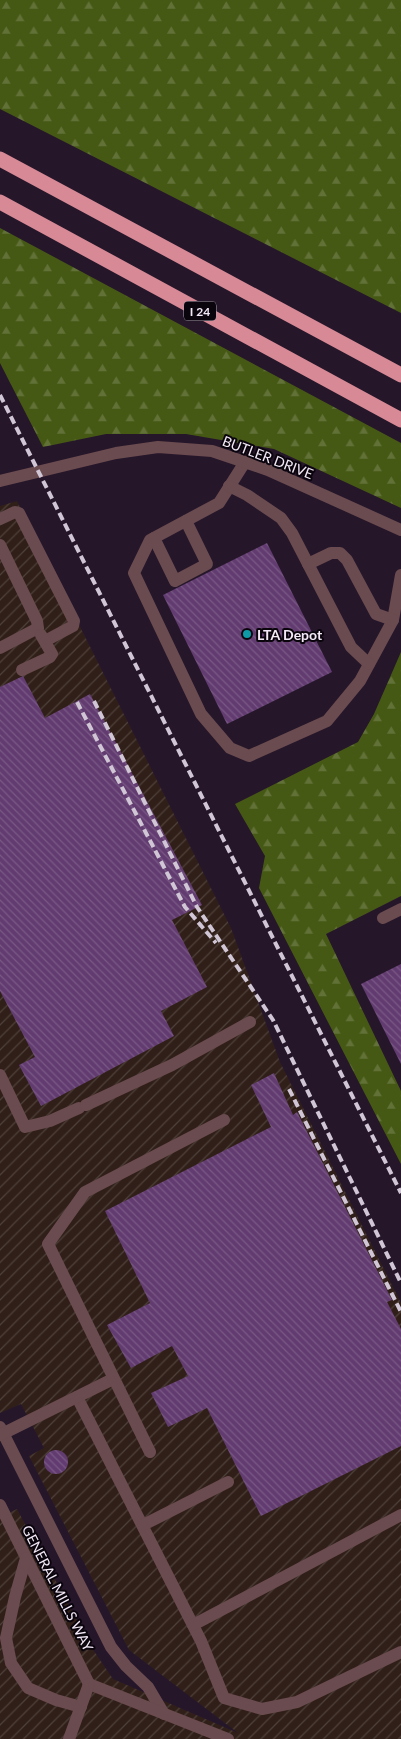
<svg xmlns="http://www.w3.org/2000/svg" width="401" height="1739" font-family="Lato,sans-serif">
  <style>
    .industrial { fill: url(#industrial-furrows) }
    .forest { fill: url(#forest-firs) }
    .building { fill: url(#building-back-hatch) }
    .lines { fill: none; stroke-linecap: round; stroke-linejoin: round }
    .minor { stroke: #6a4b4f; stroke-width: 12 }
    .highway { stroke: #d78995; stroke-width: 15 }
    .rail { stroke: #d0c6d5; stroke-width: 4; stroke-dasharray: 8 4; stroke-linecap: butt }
    .culture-dot { fill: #0f9aa8; stroke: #0a050d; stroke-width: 2 }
    .labels { text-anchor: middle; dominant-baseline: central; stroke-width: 4; stroke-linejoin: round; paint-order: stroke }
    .shield { fill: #0a050d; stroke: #ada5b1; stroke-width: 1 }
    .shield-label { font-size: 12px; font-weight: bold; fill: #f3e9f7 }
    .street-label { font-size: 14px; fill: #f3e9f7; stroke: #0a050d }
    .poi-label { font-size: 14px; font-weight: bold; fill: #f3e9f7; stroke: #0a050d; text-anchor: start }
  </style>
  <defs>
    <pattern id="industrial-furrows" width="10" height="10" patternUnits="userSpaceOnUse" patternTransform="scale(1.25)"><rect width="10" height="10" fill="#301f18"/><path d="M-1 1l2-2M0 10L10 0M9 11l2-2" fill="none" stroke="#4e403a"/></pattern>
    <pattern id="forest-firs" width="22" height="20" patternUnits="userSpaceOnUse" patternTransform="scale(1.25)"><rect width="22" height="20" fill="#465914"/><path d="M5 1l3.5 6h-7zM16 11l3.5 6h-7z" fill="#617137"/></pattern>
    <pattern id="building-back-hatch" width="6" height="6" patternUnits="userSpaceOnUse" patternTransform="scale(1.25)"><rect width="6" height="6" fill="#623c70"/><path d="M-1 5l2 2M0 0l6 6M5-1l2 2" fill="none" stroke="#795885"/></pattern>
  </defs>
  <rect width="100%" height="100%" fill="#25162a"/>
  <polygon class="industrial" points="17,501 231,928 280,1062 401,1303 401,1739 0,1739 0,1517 17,1509 92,1648 113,1679 238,1733 129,1650 29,1456 44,1448 21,1404 0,1413 0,506"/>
  <g class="forest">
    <polygon points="0,0 401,0 401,313 0,109"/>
    <polygon points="0,228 401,443 401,508 274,449 186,434 106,434 43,447 0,363"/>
    <polygon points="401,652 401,896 326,934 401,1091 401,1164 259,888 265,856 235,804 358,742 374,714"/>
  </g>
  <g class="building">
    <polygon points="267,543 332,672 227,724 163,595"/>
    <polygon points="23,676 45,718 90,694 202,905 172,920 207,987 161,1011 174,1036 41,1106 19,1065 35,1057 0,991 0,687"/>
    <polygon points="401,964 401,1064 361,984"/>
    <polygon points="274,1073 293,1115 297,1112 392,1300 387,1302 401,1329 401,1446 261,1516 207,1408 168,1427 151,1393 188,1376 172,1346 131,1368 107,1325 150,1303 105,1211 271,1127 251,1085"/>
    <circle cx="56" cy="1462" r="12"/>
  </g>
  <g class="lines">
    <g class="minor">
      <polyline points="245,462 219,503 150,540 134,573 201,714 230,748 249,756 327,721 360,681 393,620 401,575"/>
      <polyline points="0,481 116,453 158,447 212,451 268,470 401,530"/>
      <polyline points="229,486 247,495 281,518 292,533 351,647 369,664"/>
      <polyline points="0,519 15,512 19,513 74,621 73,626 45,641"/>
      <polyline points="154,538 175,581 207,564 186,521"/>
      <polyline points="0,545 37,621 38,628 0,648"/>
      <polyline points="308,564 331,553 340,553 347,560 376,614 393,620"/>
      <polyline points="22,670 50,657 52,654 41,635"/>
      <polyline points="383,918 401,909"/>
      <polyline points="0,1075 25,1127 50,1121 79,1108"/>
      <polyline points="86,1105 172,1065 250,1022"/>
      <polyline points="77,1397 201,1641 224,1698 262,1709 297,1702 401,1652"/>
      <polyline points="0,1427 111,1647 126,1666 148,1687 164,1714"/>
      <polyline points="0,1435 113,1379"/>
      <polyline points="150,1452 48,1244 85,1192 224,1120"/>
      <polyline points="0,1505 89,1684"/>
      <polyline points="143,1525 228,1482"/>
      <polyline points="26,1558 15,1597 6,1638 11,1663 28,1688 56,1700 81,1707"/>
      <polyline points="193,1625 401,1515"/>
      <polyline points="89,1684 228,1739"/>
      <polyline points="69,1739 89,1684"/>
    </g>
    <g class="highway">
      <polyline points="0,159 401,375"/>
      <polyline points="0,202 401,420"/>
    </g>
    <g class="rail">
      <polyline points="0,395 401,1193"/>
      <polyline points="94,701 197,907 273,1020 401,1283"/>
      <polyline points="77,702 185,907 216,943"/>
      <polyline points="289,1089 401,1312"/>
    </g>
  </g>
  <circle class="culture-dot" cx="247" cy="634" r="5"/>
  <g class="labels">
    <rect class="shield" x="184" y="301.5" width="32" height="19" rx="4"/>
    <g class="shield-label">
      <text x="200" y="311">I 24</text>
    </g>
    <g class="street-label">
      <text transform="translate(268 457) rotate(21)">BUTLER DRIVE</text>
      <text transform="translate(58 1588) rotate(63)">GENERAL MILLS WAY</text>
    </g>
    <g class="poi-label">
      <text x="257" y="634">LTA Depot</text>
    </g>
  </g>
</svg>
